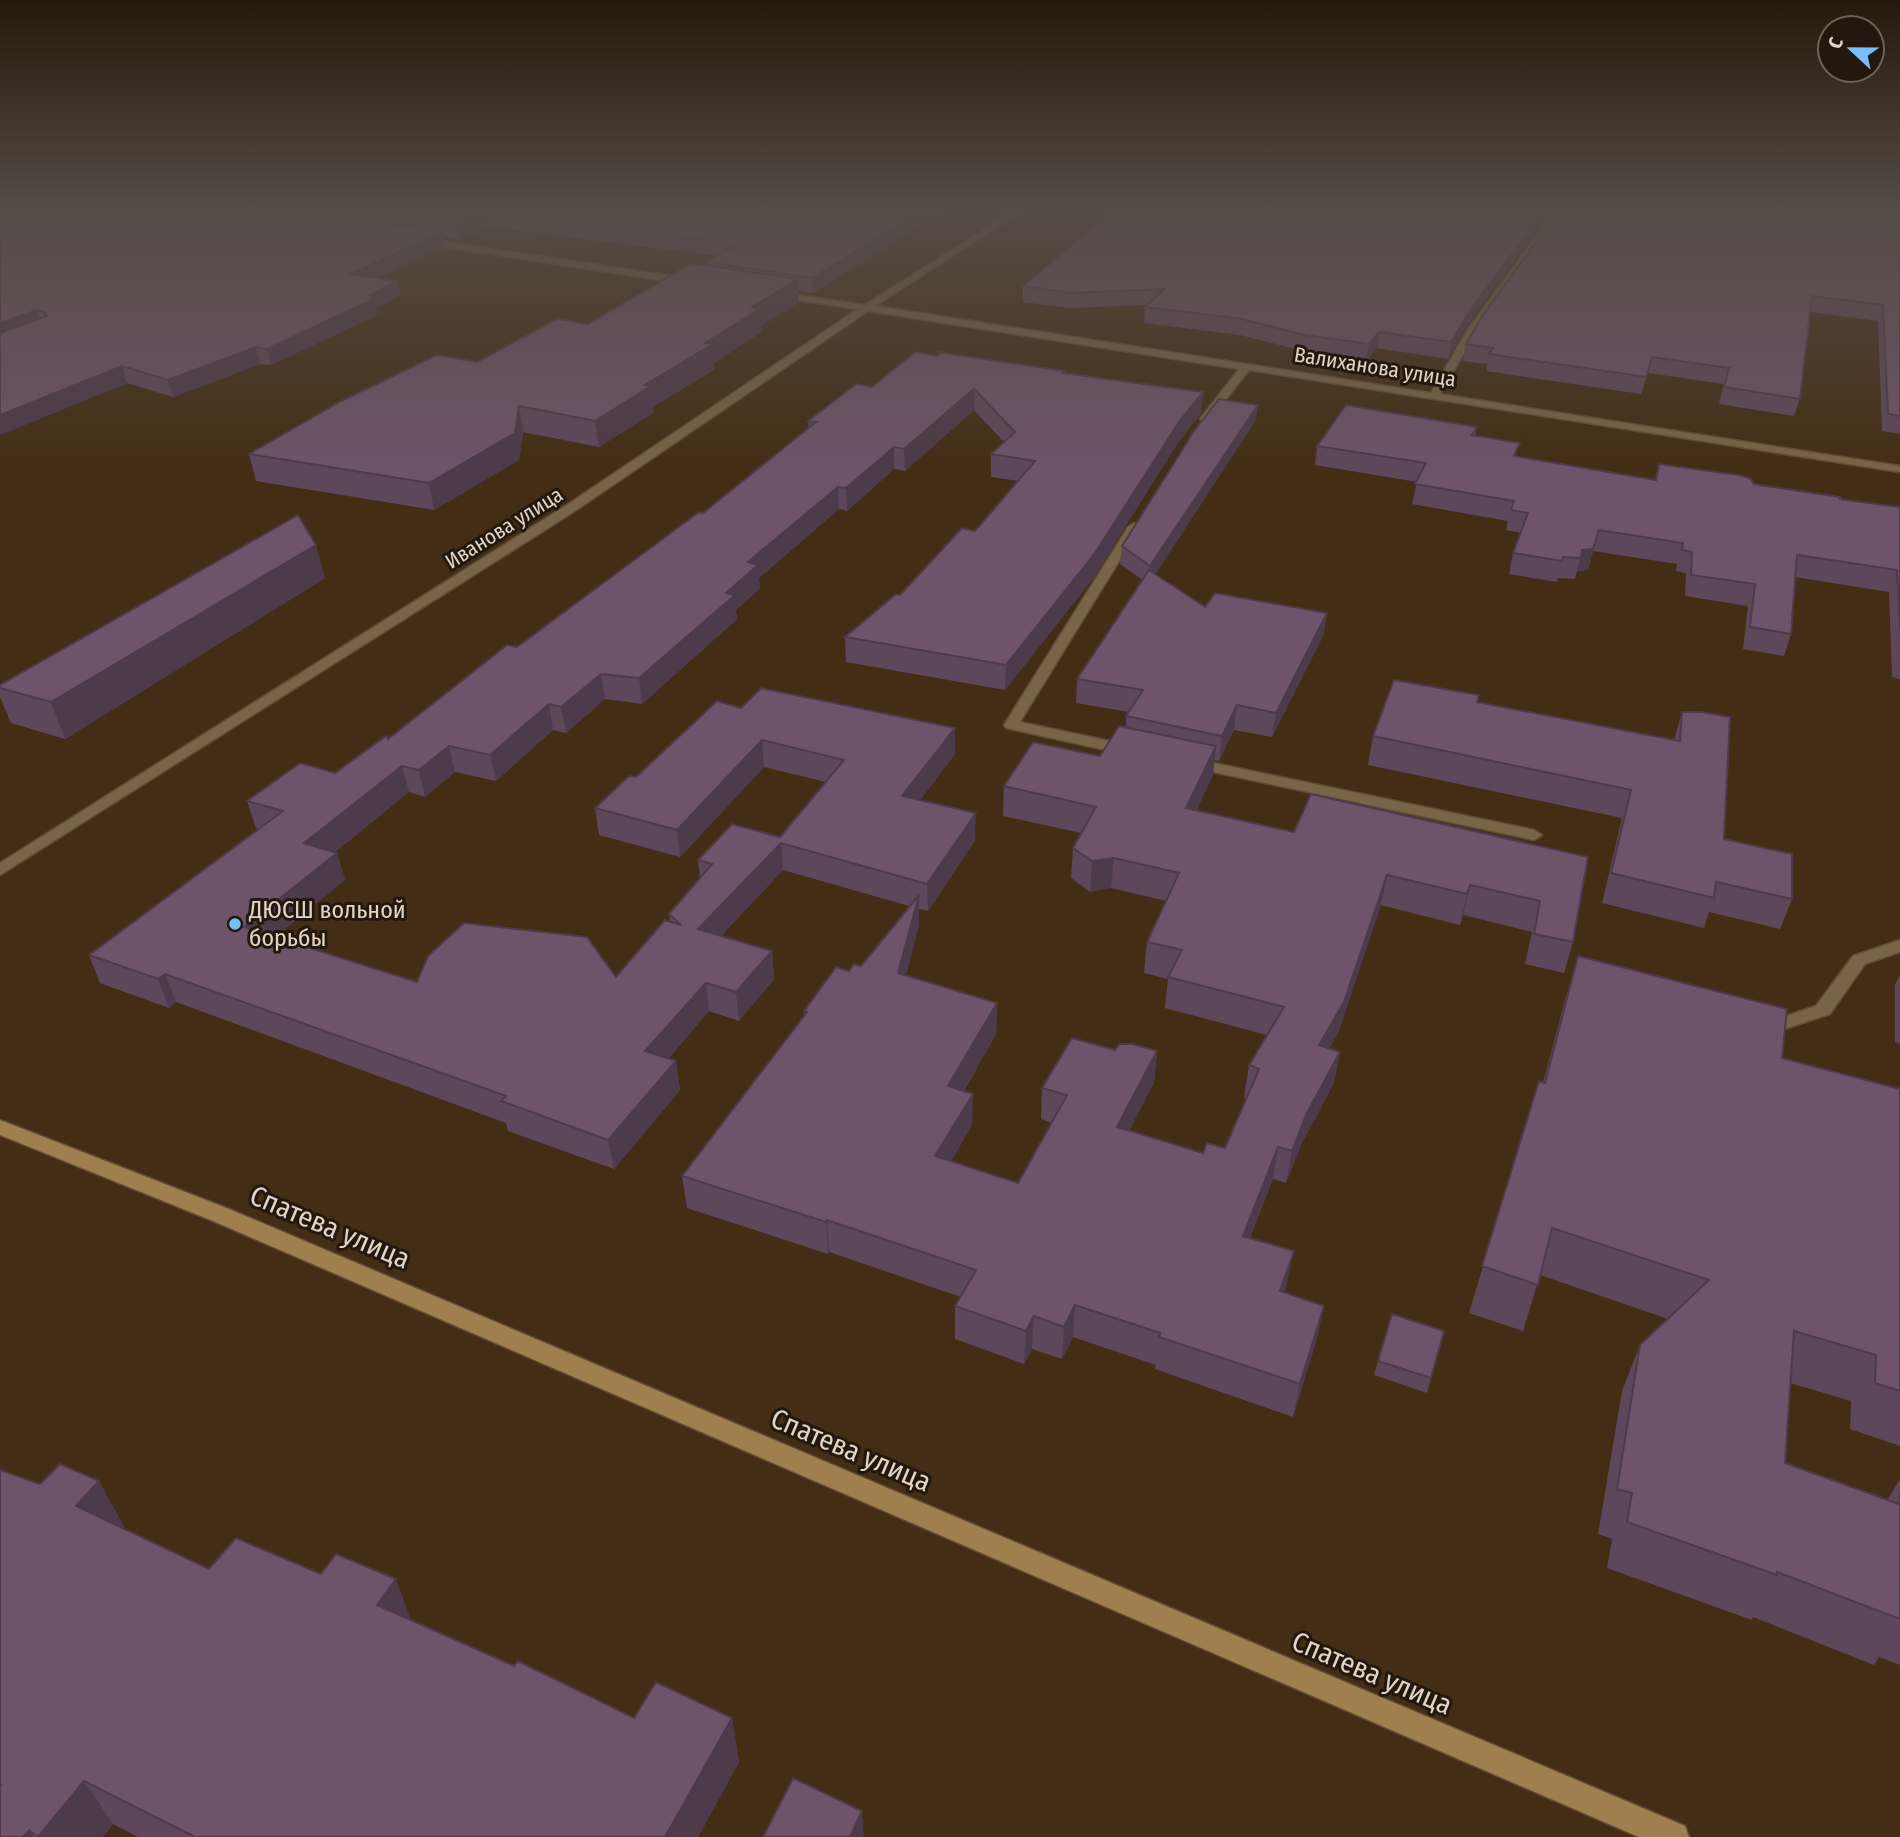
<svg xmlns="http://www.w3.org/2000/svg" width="1900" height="1837" font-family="'Fira Sans Condensed',sans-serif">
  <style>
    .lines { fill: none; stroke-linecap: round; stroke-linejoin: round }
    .lane-casing { stroke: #604b35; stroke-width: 3 }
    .street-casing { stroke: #604b35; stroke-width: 3 }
    .secondary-casing { stroke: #604b35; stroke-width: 3 }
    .lane { fill: #786446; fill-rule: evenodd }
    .street { fill: #786446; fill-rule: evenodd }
    .secondary { fill: #9f7f4e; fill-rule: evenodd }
    .wall { fill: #5f475b }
    .shaded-wall { fill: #4d3a4a }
    .building { fill: #6e536a; stroke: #4d3a4a; stroke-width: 2 }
    .poi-dot { fill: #78bff7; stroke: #22180e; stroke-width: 2.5 }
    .labels { text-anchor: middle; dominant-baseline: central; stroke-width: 6; stroke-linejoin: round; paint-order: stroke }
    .far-street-label { font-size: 21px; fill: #e2d4c6; stroke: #22180e }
    .poi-label { font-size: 24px; fill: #e2d4c6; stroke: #22180e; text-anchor: start }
    .near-street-label { font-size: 28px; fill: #e2d4c6; stroke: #22180e }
  </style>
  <rect width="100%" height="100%" fill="#432d15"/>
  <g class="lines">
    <defs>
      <polygon id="lane" points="1900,940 1900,952 1865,964 1830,1014 1763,1036 1756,1034 1754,1030 1756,1026 1816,1006 1853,956"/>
      <g id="street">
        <polygon points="1016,209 1026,209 875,306 1431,393 1468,329 1556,209 1564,209 1478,329 1440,394 1900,466 1900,472 1249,370 1209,421 1205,422 1200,419 1239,369 868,311 575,511 0,875 0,863 567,505 858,309 778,297 775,296 775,292 865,305"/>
        <polygon points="421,238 691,279 695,282 691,285 418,243"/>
        <polygon points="1134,523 1140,527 1020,722 1128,745 1136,750 1128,755 1006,728 1004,725 1128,527"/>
        <polygon points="1190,758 1534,830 1542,835 1534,840 1185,766 1182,763"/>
      </g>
      <polygon id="secondary" points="0,1120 229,1209 1685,1826 1689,1837 1639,1837 213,1221 0,1135"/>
    </defs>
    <use href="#lane" class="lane-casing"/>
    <use href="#street" class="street-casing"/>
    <use href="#secondary" class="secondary-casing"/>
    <use href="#lane" class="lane"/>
    <use href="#street" class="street"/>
    <use href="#secondary" class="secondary"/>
  </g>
  <g class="wall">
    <polygon points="0,209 948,209 813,293 798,291 799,302 761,326 761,332 714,363 715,369 653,407 654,412 599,447 523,432 519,460 434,510 256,481 249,454 477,362 588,324 707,266 707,262 718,256 488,227 460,240 443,237 444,247 378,278 397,281 400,296 377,308 377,315 271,365 260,364 173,397 127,383 0,435"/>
    <polygon points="1116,209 1466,327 1448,359 1377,348 1366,361 1303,351 1240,335 1144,323 1145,307 1147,305 1069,308 1023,302 1023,286"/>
    <polygon points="1900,209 1900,434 1882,431 1878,321 1810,312 1800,399 1794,416 1719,404 1724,384 1648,373 1641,394 1486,371 1487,364 1463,361 1466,344"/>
    <polygon points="938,352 1065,373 1203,392 1201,413 1177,444 1094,577 1005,690 846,662 845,637 900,595 975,531 1018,481 991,477 991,454 1004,442 974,410 905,471 894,469 847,511 839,509 759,578 760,588 736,610 737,619 642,704 605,699 566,733 553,730 496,781 455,772 425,797 409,792 335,852 337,853 345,880 275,937 417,982 616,977 670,921 669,914 700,878 698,860 780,837 826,782 764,767 680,857 599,835 595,808 636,777 741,708 955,754 920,800 975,840 928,911 919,909 919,925 906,975 997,1003 996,1034 964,1091 972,1125 951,1161 1018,1183 1051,1123 1041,1119 1042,1088 1115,1050 1157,1051 1154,1083 1129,1130 1203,1153 1225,1148 1246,1098 1244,1097 1249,1065 1267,1035 1165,1008 1168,979 1144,973 1147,942 1166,901 1111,888 1090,892 1071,878 1073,848 1081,833 1003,816 1004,786 1100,756 1126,727 1126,716 1129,712 1076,703 1077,679 1143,580 1120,564 1122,546 1256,420 1155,574 1205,607 1327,613 1323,636 1272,737 1234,730 1219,761 1214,760 1213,775 1196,811 1294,832 1588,857 1573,942 1564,973 1525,964 1532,932 1463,915 1460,925 1381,905 1338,1033 1329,1048 1340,1052 1334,1083 1301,1145 1286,1183 1273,1179 1250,1238 1287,1284 1284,1292 1317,1338 1293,1417 1155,1369 1156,1365 1073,1337 1062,1359 1032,1349 1024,1364 955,1339 955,1306 961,1297 829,1252 828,1254 687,1208 682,1176 804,1016 804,1011 849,971 861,966 909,906 783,870 721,936 772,951 774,979 739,1021 709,1011 668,1059 676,1061 680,1090 614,1169 508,1131 506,1123 176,1002 169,1008 100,983 89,955 259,829 256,828 247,801 335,773 388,739 703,513 809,428 808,421 872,387 938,356"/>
    <polygon points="1477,427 1475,436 1517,457 1655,480 1659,464 1754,484 1840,499 1900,507 1900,679 1892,677 1889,592 1795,577 1791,634 1784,656 1743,649 1748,606 1685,596 1686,573 1676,571 1677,564 1593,551 1588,570 1577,571 1575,579 1558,578 1557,582 1509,574 1513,553 1521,533 1506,530 1508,521 1412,504 1417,482 1315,465 1317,446"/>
    <polygon points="325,578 65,739 11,723 0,697 0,685"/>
    <polygon points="1477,702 1674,740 1682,712 1724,839 1792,899 1780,929 1709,912 1704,928 1602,903 1622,818 1368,765 1373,736"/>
    <polygon points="1578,956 1782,1058 1900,1089 1900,1446 1850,1429 1851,1401 1790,1383 1785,1463 1888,1499 1900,1479 1900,1665 1879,1657 1874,1665 1753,1617 1752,1620 1607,1568 1612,1539 1598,1534 1622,1391 1640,1345 1668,1319 1540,1275 1523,1331 1469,1313 1539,1081 1543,1083 1565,1000"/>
    <polygon points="1900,975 1900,1044 1895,1042 1895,985"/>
    <polygon points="1444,1331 1427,1393 1374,1375 1378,1361"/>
    <polygon points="0,1470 40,1484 99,1481 124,1527 123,1528 209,1569 412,1620 634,1718 732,1718 739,1762 698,1837 138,1837 113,1824 103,1837 0,1837"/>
  </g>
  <g class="shaded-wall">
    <polygon points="925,209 948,209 813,293 812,278"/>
    <polygon points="1545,209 1552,209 1466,327 1448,359 1451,342 1469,312"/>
    <polygon points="486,212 488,227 460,240 457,225"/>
    <polygon points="442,232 444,247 355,289 351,274"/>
    <polygon points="798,279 799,302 761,326 761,332 714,363 715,369 653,407 654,412 599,447 595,421 752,307"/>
    <polygon points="397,281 400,296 377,308 377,315 271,365 267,349"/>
    <polygon points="37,310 43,326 0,341 0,323"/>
    <polygon points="1379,332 1377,348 1366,361 1369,344"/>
    <polygon points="256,347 260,364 173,397 168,380"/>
    <polygon points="122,366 127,383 0,435 0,415"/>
    <polygon points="974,389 974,410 905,471 904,449"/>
    <polygon points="1203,392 1201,413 1177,444 1094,577 1005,690 1006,665 1179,422"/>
    <polygon points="1258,405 1256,420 1149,584 1150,566"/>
    <polygon points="519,406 523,432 519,460 434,510 429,483"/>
    <polygon points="894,447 894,469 847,511 846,488"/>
    <polygon points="838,487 839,509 759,578 760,588 736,610 737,619 642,704 639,678 726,593 748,562"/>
    <polygon points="316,545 325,578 65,739 51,702"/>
    <polygon points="1593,549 1588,570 1577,571 1582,550"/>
    <polygon points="1327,613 1323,636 1272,737 1276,713"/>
    <polygon points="601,674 605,699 566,733 561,707"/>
    <polygon points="549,704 553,730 496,781 490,755"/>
    <polygon points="1237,705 1234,730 1219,761 1222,736"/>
    <polygon points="955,728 955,754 902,823 902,796"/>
    <polygon points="762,740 764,767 680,857 677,830"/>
    <polygon points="449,746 455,772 425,797 419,770"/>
    <polygon points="1216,746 1213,775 1183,838 1186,808"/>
    <polygon points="402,766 409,792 312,870 304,843"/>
    <polygon points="976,813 975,840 928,911 927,884"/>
    <polygon points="781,843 783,870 701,957 698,929"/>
    <polygon points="337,853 345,880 253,955 244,927"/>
    <polygon points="1114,858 1111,888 1090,892 1092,861"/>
    <polygon points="1387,875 1381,905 1338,1033 1313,1076 1319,1045"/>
    <polygon points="1470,885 1463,915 1460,925 1467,894"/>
    <polygon points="919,895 919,925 898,1004 898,973"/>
    <polygon points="772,951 774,979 739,1021 736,992"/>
    <polygon points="165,974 176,1002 169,1008 158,979"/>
    <polygon points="706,983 709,1011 649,1080 645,1051"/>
    <polygon points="997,1003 996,1034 948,1118 948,1086"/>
    <polygon points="1157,1051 1154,1083 1114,1159 1117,1127"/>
    <polygon points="1340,1052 1334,1083 1301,1145 1286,1183 1292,1151 1307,1113"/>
    <polygon points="676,1061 680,1090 614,1169 608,1140"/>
    <polygon points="973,1094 972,1125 935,1188 935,1156"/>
    <polygon points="1278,1147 1273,1179 1238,1268 1243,1236"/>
    <polygon points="827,1220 829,1252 828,1254 826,1222"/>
    <polygon points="1294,1251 1287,1284 1274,1323 1280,1291"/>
    <polygon points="1075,1305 1073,1337 1062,1359 1064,1327"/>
    <polygon points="1324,1306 1317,1338 1293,1417 1300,1384"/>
    <polygon points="1034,1316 1032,1349 1024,1364 1026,1331"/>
    <polygon points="99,1481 124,1527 102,1552 76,1506"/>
    <polygon points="396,1579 413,1625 377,1605"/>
    <polygon points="732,1718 739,1762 698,1837 665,1837"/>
    <polygon points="84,1781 113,1824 103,1837 38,1837"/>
    <polygon points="862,1811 864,1837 850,1837"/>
    <polygon points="29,1830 34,1837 23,1837"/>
  </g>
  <g class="building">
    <polygon points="0,209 291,209 442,232 351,274 397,281 370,295 375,296 370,298 374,299 267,349 256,347 168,380 122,366 0,415 0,333 47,316 45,312 37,310 0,323"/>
    <polygon points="351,209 925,209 812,278 707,262 738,244 486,212 457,225"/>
    <polygon points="1116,209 1545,209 1469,312 1451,342 1379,332 1369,344 1305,335 1242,319 1145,307 1164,289 1070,293 1023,286"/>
    <polygon points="1560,209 1900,209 1900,416 1888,414 1883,305 1812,296 1800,399 1724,387 1729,368 1652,357 1646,377 1489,354 1493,348 1466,344 1483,315"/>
    <polygon points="692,263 798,279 752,307 760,309 705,343 713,344 645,385 651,386 595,421 519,406 515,433 429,483 249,454 341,401 437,355 477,362 557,319 588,324"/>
    <polygon points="915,352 938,356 940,354 938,352 1065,371 1063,373 1203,392 1179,422 1095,553 1006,665 845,637 896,594 900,595 962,528 975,531 1035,461 991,454 1015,432 974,389 904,449 894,447 846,488 838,487 748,562 758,565 726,593 735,595 639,678 601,674 561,707 549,704 490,755 449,746 419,770 402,766 304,843 337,853 244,927 417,982 428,956 464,923 587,937 616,977 665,920 681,925 669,914 712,864 698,860 732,824 780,837 844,760 762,740 677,830 595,808 629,776 636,777 717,701 741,708 761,688 955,728 902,796 976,813 927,884 781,843 698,929 772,951 736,992 706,983 645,1051 676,1061 608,1140 501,1101 506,1096 165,974 158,979 89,955 283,811 247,801 300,763 335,773 386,736 388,739 507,645 517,647 699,512 703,513 816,422 808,421 856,384 872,387"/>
    <polygon points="1219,399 1258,405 1150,566 1122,546 1194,431"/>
    <polygon points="1346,405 1477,427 1472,435 1520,443 1514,456 1656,480 1659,464 1739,475 1751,479 1754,484 1840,497 1840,499 1900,507 1900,630 1897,570 1797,555 1791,634 1750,627 1755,584 1691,575 1692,552 1682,550 1683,543 1599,530 1593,549 1582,550 1581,558 1563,557 1562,561 1513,553 1528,513 1511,510 1514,501 1415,484 1426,463 1317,446"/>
    <polygon points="298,515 316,545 51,702 0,688 0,685"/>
    <polygon points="1149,570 1205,607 1215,593 1327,613 1276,713 1237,705 1222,736 1126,716 1143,690 1077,679"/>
    <polygon points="1394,680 1479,695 1477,702 1680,741 1682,712 1702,712 1730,717 1724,839 1792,854 1792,899 1716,882 1714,898 1611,873 1631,790 1373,736"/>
    <polygon points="1119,726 1216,746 1186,808 1294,832 1311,794 1588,857 1573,942 1534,934 1540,901 1470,885 1467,894 1387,875 1344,1002 1319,1045 1340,1052 1307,1113 1292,1151 1278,1147 1243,1236 1294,1251 1280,1291 1324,1306 1300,1384 1159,1337 1160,1333 1075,1305 1064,1327 1034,1316 1026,1331 955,1306 976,1270 827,1220 826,1222 682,1176 807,1012 804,1011 836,967 849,971 854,964 861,966 919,895 898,973 997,1003 948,1086 973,1094 935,1156 1018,1183 1067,1095 1042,1088 1072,1038 1115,1050 1119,1044 1133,1044 1157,1051 1117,1127 1203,1153 1207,1143 1225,1148 1259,1069 1249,1065 1284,1007 1168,977 1182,950 1147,942 1179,873 1114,858 1092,861 1073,848 1096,807 1004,786 1033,742 1100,756"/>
    <polygon points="1578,956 1787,1009 1782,1058 1900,1089 1900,1391 1875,1383 1876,1355 1794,1331 1785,1463 1899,1504 1900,1493 1900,1619 1777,1572 1777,1575 1627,1522 1632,1493 1617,1489 1640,1345 1709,1280 1552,1228 1538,1285 1482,1266 1539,1081 1545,1083"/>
    <polygon points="1392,1314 1444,1331 1431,1378 1378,1361"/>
    <polygon points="60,1464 99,1481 76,1506 209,1569 236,1538 321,1574 336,1554 396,1579 377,1605 514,1666 518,1661 634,1718 656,1682 732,1718 665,1837 195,1837 84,1781 38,1837 29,1830 23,1837 0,1837 0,1786 1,1785 0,1784 0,1470 40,1484"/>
    <polygon points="793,1778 862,1811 850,1837 763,1837"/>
  </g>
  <linearGradient id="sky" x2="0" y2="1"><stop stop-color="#25190c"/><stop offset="0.45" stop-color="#554c46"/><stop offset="1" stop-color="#554c46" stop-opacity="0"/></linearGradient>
  <rect width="1900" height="467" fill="url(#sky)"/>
  <circle class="poi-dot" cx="235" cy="924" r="7"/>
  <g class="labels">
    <g class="far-street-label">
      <text transform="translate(1375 367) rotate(9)">Валиханова улица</text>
      <text transform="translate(504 528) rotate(-32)">Иванова улица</text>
    </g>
    <g class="poi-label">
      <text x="249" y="910">ДЮСШ вольной<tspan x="249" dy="28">борьбы</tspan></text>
    </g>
    <g class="near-street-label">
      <text transform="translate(330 1227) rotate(23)">Спатева улица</text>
      <text transform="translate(851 1450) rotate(23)">Спатева улица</text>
      <text transform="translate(1372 1673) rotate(23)">Спатева улица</text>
    </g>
  </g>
  <g transform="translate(1851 49) rotate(292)"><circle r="33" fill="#22180e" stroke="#6f6358" stroke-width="2"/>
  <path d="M0-5L12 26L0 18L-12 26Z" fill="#78bff7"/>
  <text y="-10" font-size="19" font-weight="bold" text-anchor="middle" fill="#e2d4c6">С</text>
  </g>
</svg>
